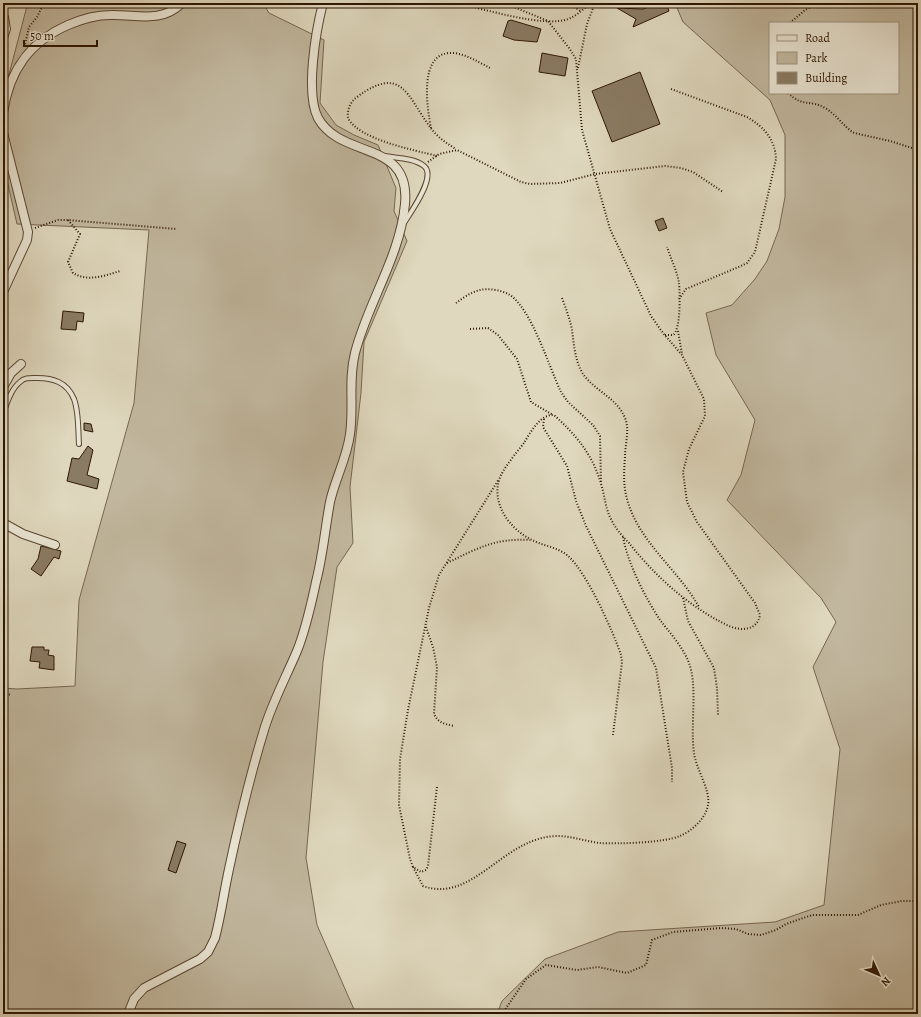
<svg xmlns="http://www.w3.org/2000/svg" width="921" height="1017" font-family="Alegreya,serif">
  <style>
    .green { fill: #c1b79e; stroke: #776650; fill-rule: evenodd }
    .building { fill: #8a7b64; stroke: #2d1602 }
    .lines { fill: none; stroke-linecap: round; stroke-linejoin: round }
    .lane-casing { stroke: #5a4631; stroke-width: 6 }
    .street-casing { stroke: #5a4631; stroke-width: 10 }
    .path { stroke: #2d1602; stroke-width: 2; stroke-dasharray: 1 2; stroke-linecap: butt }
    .lane { stroke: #eae6d5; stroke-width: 4 }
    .street { stroke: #eae6d5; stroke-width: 8 }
  </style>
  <rect width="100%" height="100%" fill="#dfd8be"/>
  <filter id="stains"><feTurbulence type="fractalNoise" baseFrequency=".005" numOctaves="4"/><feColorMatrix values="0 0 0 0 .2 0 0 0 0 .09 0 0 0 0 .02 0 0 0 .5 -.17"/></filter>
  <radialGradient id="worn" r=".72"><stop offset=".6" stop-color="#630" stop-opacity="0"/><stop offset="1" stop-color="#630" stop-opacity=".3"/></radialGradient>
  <g class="green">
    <polygon points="25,3 263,3 269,13 324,40 320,103 336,125 354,135 378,145 396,188 394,211 407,241 364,342 361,393 350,487 353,543 337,567 323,662 306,858 317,925 356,1014 3,1014 3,688 17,689 75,686 79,600 134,403 149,230 17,224 3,163 3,80 7,82 27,6"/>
    <path d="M 675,3 L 918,3 L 918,1014 L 497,1014 L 502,1001 L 545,959 L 618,932 L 775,922 L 824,905 L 840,749 L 813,667 L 836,622 L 821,598 L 727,500 L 741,475 L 755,420 L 716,355 L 706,313 L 732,305 L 755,279 L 767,261 L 779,229 L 785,197 L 785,135 L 770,100 L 683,22 ZM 770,23 L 898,23 L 898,93 L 770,93 Z"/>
  </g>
  <g class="building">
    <polygon points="657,3 666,3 669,11 633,27 636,19 617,8 643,9"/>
    <polygon points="511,20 541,29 537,42 514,40 503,36 508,21"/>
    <polygon points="542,53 568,58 565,76 539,72"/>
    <polygon points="640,72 660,124 612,142 592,91"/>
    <polygon points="663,218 667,228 659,231 655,221"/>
    <polygon points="63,311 84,313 83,322 77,321 76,330 61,329"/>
    <polygon points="84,423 91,424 93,432 84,430"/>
    <polygon points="88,446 93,450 87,475 99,479 97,489 67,481 72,458 79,459"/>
    <polygon points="41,546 61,551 59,559 54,557 41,576 31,569 38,559"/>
    <polygon points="32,647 44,647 44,650 49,650 48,655 54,656 54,670 39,668 40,662 30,661"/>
    <polygon points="177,841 186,844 176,873 168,870"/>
  </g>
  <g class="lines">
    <defs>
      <g id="lane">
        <polyline points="3,44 8,29 6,17"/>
        <path d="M 385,156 C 397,158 414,158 424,166 C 437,176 411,212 404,223"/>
        <path d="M 3,414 C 7,403 11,389 20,382 C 25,377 30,378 37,378 C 53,378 67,382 74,399 C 79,412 78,430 79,444"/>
      </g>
      <g id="street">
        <path d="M 3,113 C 9,71 29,42 68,25 C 82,19 95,15 110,15 C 136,14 161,24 182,3"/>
        <polyline points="3,133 28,232 27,240 3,292"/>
        <polyline points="3,387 11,373 21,364"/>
        <polyline points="3,523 23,534 55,545"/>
        <path d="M 128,1014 L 134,999 L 144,988 L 200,959 L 208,952 L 215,938 C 221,915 224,892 229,869 C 239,822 250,776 264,730 C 272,703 286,677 297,651 C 306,629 311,605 316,582 C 323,555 325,529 330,502 C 335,479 347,458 350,434 C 354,407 348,380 355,353 C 368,302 400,257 405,204 C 411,139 341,160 318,118 C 305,93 316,30 323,3"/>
      </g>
    </defs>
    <use href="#lane" class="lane-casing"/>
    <use href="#street" class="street-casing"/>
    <g class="path">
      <path d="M 458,3 C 483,9 545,28 568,19 C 577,16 584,8 591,3"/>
      <path d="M 504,3 L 548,21 L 569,48 L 576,59 L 582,130 L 610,229 L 651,316 L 663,333 L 682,355 L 704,399 L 705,416 L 689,449 L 683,472 L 687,502 L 697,522 L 755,603 L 760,615 C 757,631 741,631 729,626 C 689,607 656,577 629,543 C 622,536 615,528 611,519 C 605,508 605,496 601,484 C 593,455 576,435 554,415 C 540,414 530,433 524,443 C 516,453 507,464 501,475 C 489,501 509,529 532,540 C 543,546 558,547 568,556 C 586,571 613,631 621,655 L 622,662 L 613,735"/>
      <polyline points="566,3 581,11"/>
      <polyline points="790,23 805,10 819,3"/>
      <polyline points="25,44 29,27 37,17 44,3"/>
      <polyline points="578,68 587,24 595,3"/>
      <path d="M 671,89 L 747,117 C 764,127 775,139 776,159 L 755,252 L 747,263 L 741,266 L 686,289 L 679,299"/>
      <path d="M 788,93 C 804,108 810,99 825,108 C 837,115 844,127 854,133 L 890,141 L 918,150"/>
      <path d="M 431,128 C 427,108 419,55 449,53 C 463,52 478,62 490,68"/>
      <path d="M 437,156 C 415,150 359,140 348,118 C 347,110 350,102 357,97 C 402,64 407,96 430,127 C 437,137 446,143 456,149"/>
      <polyline points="428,162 439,154 457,150 521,182 530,184 560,183 595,174 665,166 681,168 693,172 723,192"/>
      <path d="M 68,220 L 80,234 L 68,262 L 73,273 C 88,282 104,276 120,271"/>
      <polyline points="35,228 58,220 68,220 176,229"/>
      <path d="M 562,298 C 566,309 570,319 572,330 C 574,345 575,361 583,374 C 595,391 617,398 625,418 C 630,430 625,444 625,457 C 624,471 623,485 627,499 C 639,543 678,569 699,607"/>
      <path d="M 456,303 C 463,298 471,292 480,290 C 489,288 502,290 510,295 C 532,310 549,367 561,392 L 568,402 L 593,425 L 600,436 L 601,483"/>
      <polyline points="470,329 488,328 498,335 517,359 531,402 553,415"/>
      <polyline points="678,331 682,354"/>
      <path d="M 665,335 L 673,335 C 681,330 680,293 679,283 C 677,271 671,259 667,247"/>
      <polyline points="544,419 543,427 567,466 576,501 586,526 656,668 672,768 672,782"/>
      <path d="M 447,563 C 478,548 495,538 530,540"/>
      <polyline points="683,598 688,621 714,668 717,688 718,715"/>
      <path d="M 426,627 L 433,647 L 437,667 L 434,714 C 438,723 445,724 454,726"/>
      <polyline points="3,693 11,695"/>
      <polyline points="437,787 428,866 426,870 421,872 413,867 410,859 399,805 400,759 408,710 429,608 439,575 499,479"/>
      <path d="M 413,867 L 423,886 C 473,904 503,837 557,836 C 571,836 585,841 599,843 C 618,844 663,843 680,836 C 692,831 706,818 708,805 C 711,791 696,769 694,753 C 690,725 698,687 689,663 C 683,647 670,633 660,620 C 645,597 628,564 623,537"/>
      <polyline points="502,1014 526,979 546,965 577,970 598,967 627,973 646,965 652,940 673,932 721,928 736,929 748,934 761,935 776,930 786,924 812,915 858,915 881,905 902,901 918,901"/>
    </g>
    <use href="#lane" class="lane"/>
    <use href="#street" class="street"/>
  </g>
  <rect width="921" height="1017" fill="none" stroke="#dfd8be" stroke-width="16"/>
  <rect x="4" y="4" width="913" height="1009" fill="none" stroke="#2d1602" stroke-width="2"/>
  <rect x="8" y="8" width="905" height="1001" fill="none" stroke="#2d1602"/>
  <rect x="769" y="22" width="130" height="72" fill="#eae6d5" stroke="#9e9381"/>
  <rect x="777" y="35" width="20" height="6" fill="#eae6d5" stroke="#9e9381"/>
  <text x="805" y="42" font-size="12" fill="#2d1602">Road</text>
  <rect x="777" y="52" width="20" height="12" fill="#c1b79e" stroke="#9e9381"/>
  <text x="805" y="62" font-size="12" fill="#2d1602">Park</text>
  <rect x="777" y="72" width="20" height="12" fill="#8a7b64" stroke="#9e9381"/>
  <text x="805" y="82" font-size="12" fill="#2d1602">Building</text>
  <g transform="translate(879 975) rotate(134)" stroke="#eae6d5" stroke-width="3" paint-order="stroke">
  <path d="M0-3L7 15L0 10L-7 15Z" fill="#2d1602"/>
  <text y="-6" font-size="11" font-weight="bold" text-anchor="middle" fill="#2d1602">N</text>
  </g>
  <path d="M24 40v6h73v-6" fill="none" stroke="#2d1602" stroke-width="2"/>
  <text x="30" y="40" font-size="12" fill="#2d1602" stroke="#eae6d5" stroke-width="3" paint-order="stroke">50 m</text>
  <rect width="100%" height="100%" filter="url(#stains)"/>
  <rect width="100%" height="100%" fill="url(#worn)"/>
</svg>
